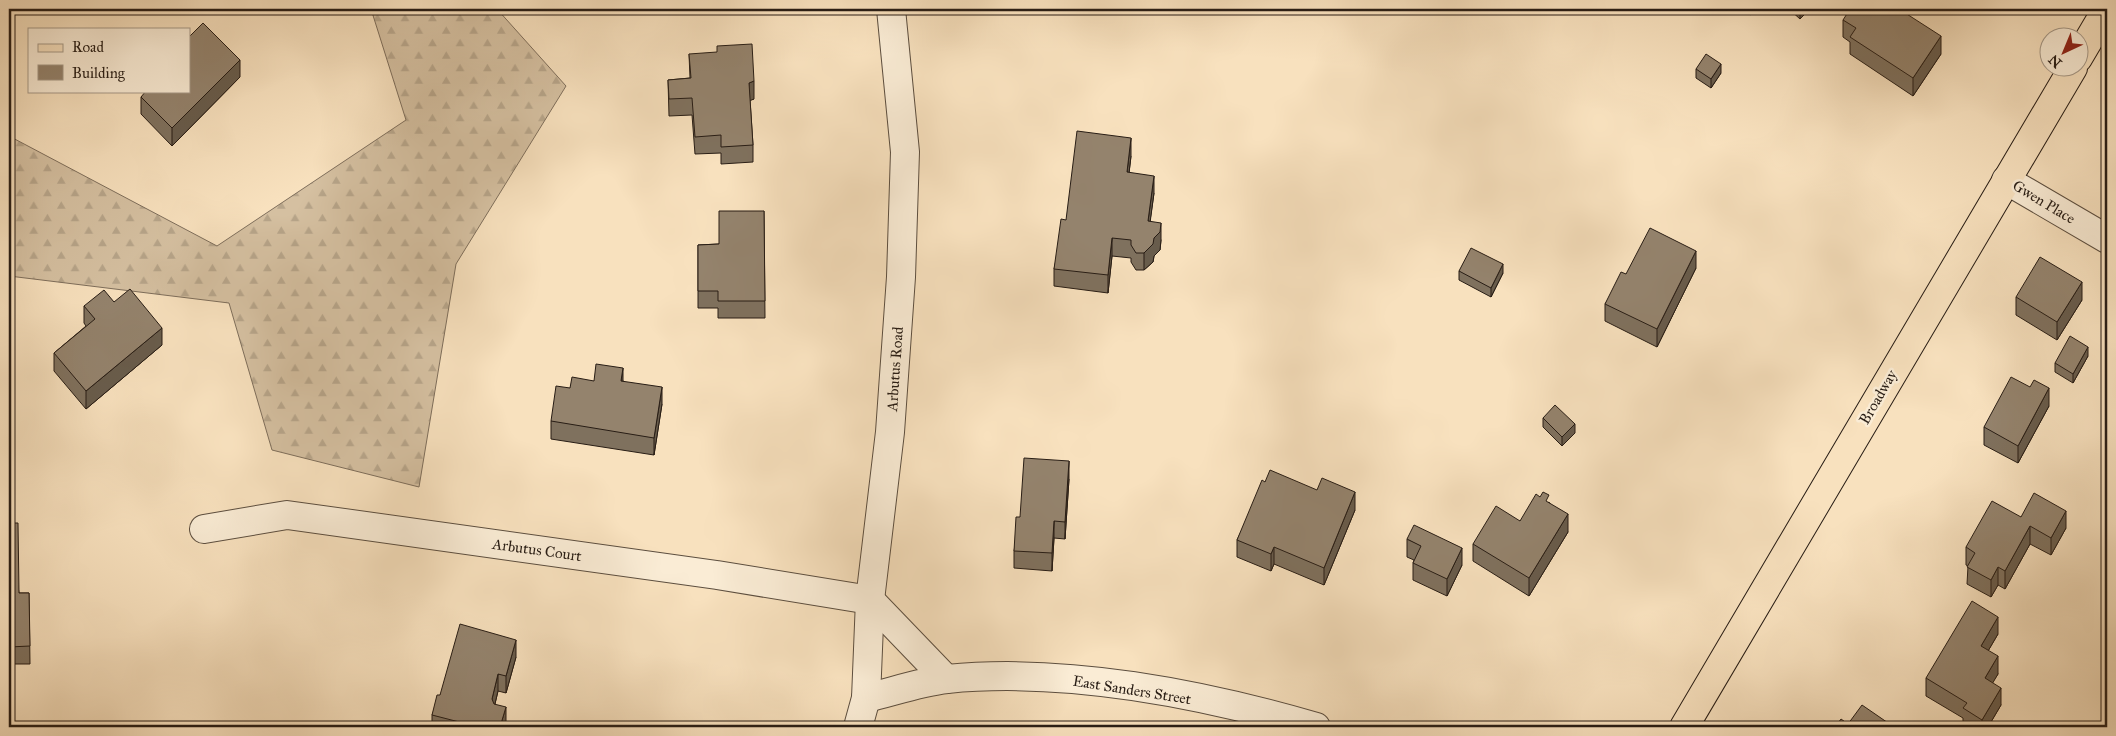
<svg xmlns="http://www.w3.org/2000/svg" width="2116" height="736" font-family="'IM FELL Great Primer',serif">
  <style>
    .forest { fill: url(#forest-firs); stroke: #7e6e5b }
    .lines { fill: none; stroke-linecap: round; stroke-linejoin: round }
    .minor-casing { stroke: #5c4e3f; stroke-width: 30 }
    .major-casing { stroke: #281d15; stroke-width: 30 }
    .minor { stroke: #faecd5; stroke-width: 28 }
    .major { stroke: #f8e1be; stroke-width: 28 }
    .wall { fill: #7f715e; stroke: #281d15 }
    .shaded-wall { fill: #685c4c; stroke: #281d15 }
    .building { fill: #94836d; stroke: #281d15 }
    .labels { text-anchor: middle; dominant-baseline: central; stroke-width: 5; stroke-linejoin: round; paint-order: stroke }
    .street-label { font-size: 15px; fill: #281d15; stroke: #faecd5 }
  </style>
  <defs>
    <pattern id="forest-firs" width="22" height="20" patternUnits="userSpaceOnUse" patternTransform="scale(1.25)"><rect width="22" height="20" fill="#d5c0a1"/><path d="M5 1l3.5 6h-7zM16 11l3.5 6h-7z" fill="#b7a58a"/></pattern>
  </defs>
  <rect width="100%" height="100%" fill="#f8e1be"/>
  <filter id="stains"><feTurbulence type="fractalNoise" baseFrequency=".004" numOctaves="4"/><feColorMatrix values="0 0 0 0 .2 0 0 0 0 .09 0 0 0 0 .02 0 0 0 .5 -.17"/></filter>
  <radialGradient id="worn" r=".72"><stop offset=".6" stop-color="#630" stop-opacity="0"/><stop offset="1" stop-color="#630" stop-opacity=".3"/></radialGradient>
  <polygon class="forest" points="371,9 497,9 566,86 456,264 419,487 272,450 229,303 9,276 9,136 217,246 406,120"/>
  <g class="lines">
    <defs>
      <g id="minor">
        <polyline points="2006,180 2107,239"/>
        <polyline points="204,529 287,515 717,575 870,600 946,679"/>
        <path d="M 866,698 C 892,692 920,682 947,679 C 1065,667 1203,694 1316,727"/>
        <polyline points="858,727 866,698 870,600 890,432 901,277 905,152 891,9"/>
      </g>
      <g id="major">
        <polyline points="2078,58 2107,9"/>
        <polyline points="1684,727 2073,68"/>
      </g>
    </defs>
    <use href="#minor" class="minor-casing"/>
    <use href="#major" class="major-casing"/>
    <use href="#minor" class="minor"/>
    <use href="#major" class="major"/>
  </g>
  <g class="wall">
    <polygon points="1744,9 1756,9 1751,15"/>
    <polygon points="1789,9 1810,9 1800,19"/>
    <polygon points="1843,20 1941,54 1913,96 1850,54 1850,42 1843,37"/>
    <polygon points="689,54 754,99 750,100 753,145 753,162 721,164 721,153 695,154 692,115 669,116 668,80 690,78"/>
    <polygon points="1696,69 1721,73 1711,88 1696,78"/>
    <polygon points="240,77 172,146 141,114 141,97"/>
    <polygon points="1131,156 1129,173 1154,193 1150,221 1161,240 1160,250 1154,256 1153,262 1144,270 1136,270 1131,262 1131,258 1112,256 1108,293 1054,286 1054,269 1066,220"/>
    <polygon points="764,211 765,318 718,318 718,308 698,308 698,245 719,244"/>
    <polygon points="1696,268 1657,347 1605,321 1605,304 1626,274"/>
    <polygon points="1459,271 1503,273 1491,297 1459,280"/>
    <polygon points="2016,297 2082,300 2057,340 2016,315"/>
    <polygon points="114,302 162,345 86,409 54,371 54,353 86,326 84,323 84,306"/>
    <polygon points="2088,356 2073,383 2055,372 2055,363"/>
    <polygon points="594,381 623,381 662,404 654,455 551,439 551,421"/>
    <polygon points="2049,406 2018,463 1984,445 1984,427"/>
    <polygon points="1543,418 1575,433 1562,446 1543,427"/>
    <polygon points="1069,479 1065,539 1054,538 1052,571 1014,568 1014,551 1020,517"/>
    <polygon points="1265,482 1355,510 1324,585 1274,564 1271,571 1237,557 1237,540"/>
    <polygon points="1549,502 1568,532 1529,596 1473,561 1473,544 1520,521"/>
    <polygon points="2021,517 2066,528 2051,555 2030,544 2005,589 1998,585 1991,597 1967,584 1968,566 1966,565 1966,547"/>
    <polygon points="9,523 19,593 29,593 30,664 9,664"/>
    <polygon points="1407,539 1462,565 1447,596 1413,580 1413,563 1414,560 1407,557"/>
    <polygon points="1998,634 1988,651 1998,674 1992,683 2001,705 1988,727 1966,727 1963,726 1963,718 1926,696 1926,678"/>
    <polygon points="516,657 506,693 498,691 495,704 506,724 505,727 432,727 432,715 440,695"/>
  </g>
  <g class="shaded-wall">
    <polygon points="1751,9 1756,9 1751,15"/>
    <polygon points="1800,9 1810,9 1800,19"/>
    <polygon points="1941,36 1941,54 1913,96 1913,78"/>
    <polygon points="240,60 240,77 172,146 172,128"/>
    <polygon points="1721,64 1721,73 1711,88 1711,79"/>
    <polygon points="754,81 754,99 749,101 749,83"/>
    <polygon points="1131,138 1131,156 1127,190 1127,172"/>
    <polygon points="1154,176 1154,193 1148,238 1148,221"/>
    <polygon points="1161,223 1161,240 1160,250 1154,256 1153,262 1144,270 1144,253 1154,238"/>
    <polygon points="1112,238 1112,256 1108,293 1108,275"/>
    <polygon points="1696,251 1696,268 1657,347 1657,329"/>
    <polygon points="1503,264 1503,273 1491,297 1491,288"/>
    <polygon points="2082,282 2082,300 2057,340 2057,322"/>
    <polygon points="162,328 162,345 86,409 86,391"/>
    <polygon points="2088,347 2088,356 2073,383 2073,374"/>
    <polygon points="623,368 623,386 621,381"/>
    <polygon points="662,387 662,404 654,455 654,438"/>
    <polygon points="2049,388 2049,406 2018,463 2018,446"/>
    <polygon points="1575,424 1575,433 1562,446 1562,437"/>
    <polygon points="1069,461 1069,479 1065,539 1065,522"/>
    <polygon points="1355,492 1355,510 1324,585 1324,568"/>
    <polygon points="2066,511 2066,528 2051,555 2051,538"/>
    <polygon points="1568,514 1568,532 1529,596 1529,578"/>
    <polygon points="1054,521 1054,538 1052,571 1052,553"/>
    <polygon points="2030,526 2030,544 2005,589 2005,571"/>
    <polygon points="1274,547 1274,564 1271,571 1271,554"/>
    <polygon points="1462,548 1462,565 1447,596 1447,579"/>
    <polygon points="1998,567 1998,585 1991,597 1991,580"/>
    <polygon points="1998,617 1998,634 1981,663 1981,646"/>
    <polygon points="516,640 516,657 506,693 506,676"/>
    <polygon points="1998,656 1998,674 1985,696 1985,678"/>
    <polygon points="498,674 498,691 492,716 492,699"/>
    <polygon points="2001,688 2001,705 1988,727 1982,727 1982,720"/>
    <polygon points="506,707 506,724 505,727 500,727"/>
  </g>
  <g class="building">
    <polygon points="1850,9 1899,9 1941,36 1913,78 1850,37 1856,28 1843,20"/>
    <polygon points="203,23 240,60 172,128 141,97 146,91 189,91 189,37"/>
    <polygon points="752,44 754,81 749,83 753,145 721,147 721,135 695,137 692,98 669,99 668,80 691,78 689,54 717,52 717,46"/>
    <polygon points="1706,54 1721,64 1711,79 1696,69"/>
    <polygon points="1077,131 1131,138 1127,172 1154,176 1148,221 1161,223 1160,232 1154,238 1153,244 1144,253 1136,253 1131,245 1131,240 1112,238 1108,275 1054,269 1061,219 1066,220"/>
    <polygon points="719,211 764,211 765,301 718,301 718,291 698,291 698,245 719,244"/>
    <polygon points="1650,228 1696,251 1657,329 1605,304 1621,272 1626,274"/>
    <polygon points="1471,248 1503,264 1491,288 1459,271"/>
    <polygon points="2040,257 2082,282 2057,322 2016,297"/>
    <polygon points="130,289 162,328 86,391 54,353 95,319 84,306 104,290 114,302"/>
    <polygon points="2070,336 2088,347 2073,374 2055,363"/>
    <polygon points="596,364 623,368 621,381 662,387 654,438 551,421 556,386 570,388 572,377 594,381"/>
    <polygon points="2011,377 2030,387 2034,380 2049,388 2018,446 1984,427"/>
    <polygon points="1555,405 1575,424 1562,437 1543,418"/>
    <polygon points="1024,458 1069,461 1065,522 1054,521 1052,553 1014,551 1016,517 1020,517"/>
    <polygon points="1270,470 1317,490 1322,478 1355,492 1324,568 1274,547 1271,554 1237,540 1262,480 1265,482"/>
    <polygon points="1543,492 1549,495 1546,501 1568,514 1529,578 1473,544 1496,506 1520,521 1536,494 1540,497"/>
    <polygon points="2034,493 2066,511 2051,538 2030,526 2005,571 1998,567 1991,580 1967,567 1975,553 1966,547 1992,501 2021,517"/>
    <polygon points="9,523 18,523 19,593 29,593 30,646 9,647"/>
    <polygon points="1414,525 1462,548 1447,579 1413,563 1421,546 1407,539"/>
    <polygon points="1972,601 1998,617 1981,646 1998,656 1985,678 2001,688 1982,720 1963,708 1967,703 1926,678"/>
    <polygon points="460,624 516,640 506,676 498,674 492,699 494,704 506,707 500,727 466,727 467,724 432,715 437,695 440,695"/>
    <polygon points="1862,705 1894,727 1835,727 1841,719 1848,724"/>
  </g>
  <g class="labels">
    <g class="street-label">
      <text transform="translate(2044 202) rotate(31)">Gwen Place</text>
      <text transform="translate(895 369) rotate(-86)">Arbutus Road</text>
      <text transform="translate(1878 397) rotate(-60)">Broadway</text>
      <text transform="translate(537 550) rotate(8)">Arbutus Court</text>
      <text transform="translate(1132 690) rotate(9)">East Sanders Street</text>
    </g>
  </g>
  <rect width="2116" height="736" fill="none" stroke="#f8e1be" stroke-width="30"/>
  <rect x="10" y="10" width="2096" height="716" fill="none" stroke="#281d15" stroke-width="2.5"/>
  <rect x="15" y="15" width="2086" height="706" fill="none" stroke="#281d15"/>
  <rect x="28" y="28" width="162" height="65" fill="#faecd5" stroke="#a69988"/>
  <rect x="38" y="44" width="25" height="8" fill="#f8e1be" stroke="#a69988"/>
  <text x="72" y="52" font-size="15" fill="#281d15">Road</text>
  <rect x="38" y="65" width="25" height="15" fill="#94836d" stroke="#a69988"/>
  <text x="72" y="78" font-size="15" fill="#281d15">Building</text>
  <g transform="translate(2064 52) rotate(224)"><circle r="24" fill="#faecd5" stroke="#a69988"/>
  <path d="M0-4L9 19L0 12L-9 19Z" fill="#8f2418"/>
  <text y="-8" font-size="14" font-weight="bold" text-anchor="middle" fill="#281d15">N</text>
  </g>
  <rect width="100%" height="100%" filter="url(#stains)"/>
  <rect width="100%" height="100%" fill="url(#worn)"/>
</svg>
